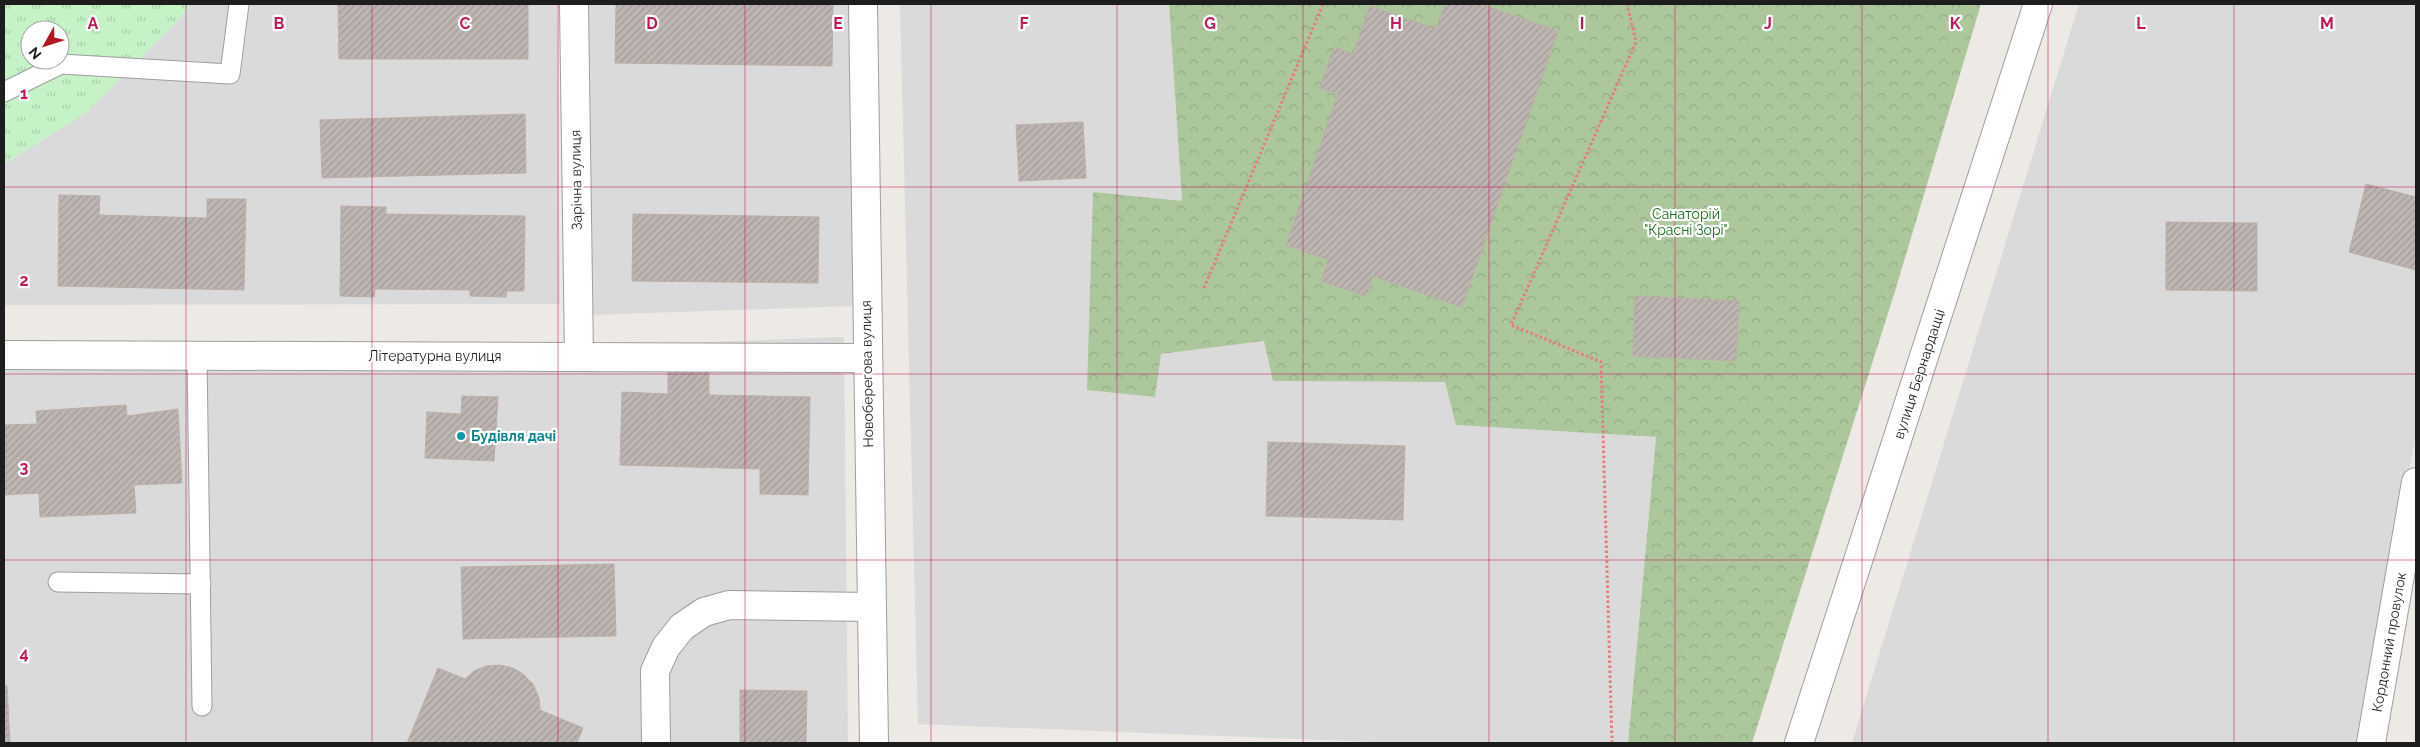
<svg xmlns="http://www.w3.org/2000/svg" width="2420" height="747" font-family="Raleway,sans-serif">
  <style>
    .residential { fill: #dbdada }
    .forest { fill: url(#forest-crowns) }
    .park { fill: url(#park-tufts); fill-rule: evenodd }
    .building { fill: url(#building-hatch); stroke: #bcafa8 }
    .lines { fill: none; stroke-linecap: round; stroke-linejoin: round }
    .lane-casing { stroke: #9e9e9e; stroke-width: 21 }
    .street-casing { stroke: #9e9e9e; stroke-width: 30 }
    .path { stroke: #e87c79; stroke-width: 3; stroke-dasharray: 2.5 2.5; stroke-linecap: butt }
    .lane { stroke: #fff; stroke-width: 19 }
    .street { stroke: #fff; stroke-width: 28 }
    .grid { fill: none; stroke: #c2185b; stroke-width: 1; stroke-opacity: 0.55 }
    .culture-dot { fill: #0f9aa8; stroke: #fff; stroke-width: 2 }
    .labels { text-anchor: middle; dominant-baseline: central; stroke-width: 4.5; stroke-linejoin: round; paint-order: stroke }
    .street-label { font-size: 14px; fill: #1d1d1d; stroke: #fff }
    .park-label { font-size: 14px; fill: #186d19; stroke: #fff }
    .culture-label { font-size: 14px; font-weight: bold; fill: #0d838f; stroke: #fff; text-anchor: start }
    .grid-label { font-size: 16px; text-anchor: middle; font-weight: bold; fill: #c2185b; stroke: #fff; stroke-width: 4.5; stroke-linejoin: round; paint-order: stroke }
  </style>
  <defs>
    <pattern id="forest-crowns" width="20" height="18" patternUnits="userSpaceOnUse" patternTransform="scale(1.25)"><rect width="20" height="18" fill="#adc79d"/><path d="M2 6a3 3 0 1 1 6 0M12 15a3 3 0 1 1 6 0" fill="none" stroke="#94aa87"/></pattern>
    <pattern id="park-tufts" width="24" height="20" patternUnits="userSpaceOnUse" patternTransform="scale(1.25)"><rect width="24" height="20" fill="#c5f2c6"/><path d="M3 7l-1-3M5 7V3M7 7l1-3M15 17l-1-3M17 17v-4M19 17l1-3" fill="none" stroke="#a9cfaa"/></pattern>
    <pattern id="building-hatch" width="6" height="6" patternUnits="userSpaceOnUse" patternTransform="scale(1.25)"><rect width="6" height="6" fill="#bdb5b1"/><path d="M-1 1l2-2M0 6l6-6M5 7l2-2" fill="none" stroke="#a29b98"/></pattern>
  </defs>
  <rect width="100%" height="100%" fill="#ede9e4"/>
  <g class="residential">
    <polygon points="189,4 557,4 560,304 4,305 4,164 86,113 188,10"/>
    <polygon points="584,4 849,4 854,306 592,315"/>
    <polygon points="900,4 1169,4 1182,202 1161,354 1264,341 1273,381 1446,382 1456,425 1656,437 1628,743 1400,743 918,724"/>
    <polygon points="2079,4 2416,4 2416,434 2357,743 1852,743"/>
    <polygon points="844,337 848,743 4,743 4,361 215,360"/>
  </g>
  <polygon class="forest" points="1169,4 1981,4 1896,288 1752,743 1628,743 1656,437 1456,425 1445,382 1273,381 1264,341 1161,354 1155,397 1087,390 1093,192 1182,201"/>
  <path class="park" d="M 4,4 L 189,4 L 188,10 L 86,113 L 4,164 ZM 30,30 L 60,30 L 60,60 L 30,60 Z"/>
  <g class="building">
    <polygon points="338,4 528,4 528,59 339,59"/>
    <polygon points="616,4 833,4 832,66 615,63"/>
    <polygon points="1445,4 1481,4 1558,31 1462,307 1373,276 1366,296 1321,281 1328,260 1286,245 1338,94 1320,88 1334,47 1353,54 1370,6 1436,29"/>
    <polygon points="525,114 526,173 322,178 320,120"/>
    <polygon points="1083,122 1086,178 1019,181 1016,125"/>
    <polygon points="2366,184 2416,197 2416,270 2349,252"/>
    <polygon points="59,195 100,196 99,215 207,218 207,199 246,199 244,290 58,286"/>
    <polygon points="341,206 386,207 386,214 525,216 524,291 507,291 506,297 470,296 470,290 375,289 374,297 340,296"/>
    <polygon points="633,214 819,217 818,283 632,281"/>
    <polygon points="2166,222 2257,223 2257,291 2166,290"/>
    <polygon points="1635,296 1739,301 1736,361 1633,356"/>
    <polygon points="668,367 709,368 709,395 810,397 808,495 760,494 760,469 620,465 622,392 668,394"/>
    <polygon points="462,396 498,397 494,461 425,458 427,412 461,414"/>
    <polygon points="126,405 127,416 178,409 182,483 134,485 136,513 40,517 39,493 4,495 4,425 37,424 36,411"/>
    <polygon points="1268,442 1405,446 1403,520 1266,516"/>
    <polygon points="614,564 616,636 463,639 461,567"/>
    <polygon points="500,665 513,668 523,674 533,684 539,698 540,710 583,728 577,743 407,743 438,668 465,679 474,671 486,666"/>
    <polygon points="4,686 7,686 10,743 4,743"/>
    <polygon points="740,690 807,691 806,743 740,743"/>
  </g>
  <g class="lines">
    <defs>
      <g id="lane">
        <polyline points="4,92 61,64 230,74 239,4"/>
        <polyline points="197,355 202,706"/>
        <polyline points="58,582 201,584"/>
      </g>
      <g id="street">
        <polyline points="574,4 579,357"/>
        <polyline points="863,4 874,743"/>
        <polyline points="4,355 866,358"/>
        <polyline points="656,743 655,671 666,647 682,627 704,612 729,605 871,607"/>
        <polyline points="1799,743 2038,4"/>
        <polyline points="2371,743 2416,482"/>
      </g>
    </defs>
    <use href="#lane" class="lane-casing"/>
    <use href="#street" class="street-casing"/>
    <g class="path">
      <polyline points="1204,288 1323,4"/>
      <polyline points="1612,743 1601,362 1511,325 1636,42 1627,4"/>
    </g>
    <use href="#lane" class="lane"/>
    <use href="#street" class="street"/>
  </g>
  <path class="grid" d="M 186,4 L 186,743M 372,4 L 372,743M 558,4 L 558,743M 745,4 L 745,743M 931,4 L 931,743M 1117,4 L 1117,743M 1303,4 L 1303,743M 1489,4 L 1489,743M 1675,4 L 1675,743M 1862,4 L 1862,743M 2048,4 L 2048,743M 2234,4 L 2234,743M 4,187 L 2416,187M 4,374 L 2416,374M 4,560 L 2416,560"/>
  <circle class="culture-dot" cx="461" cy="436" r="5"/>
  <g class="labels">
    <g class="street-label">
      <text transform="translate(576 180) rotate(-91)">Зарічна вулиця</text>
      <text x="435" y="356">Літературна вулиця</text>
      <text transform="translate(867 374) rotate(-91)">Новоберегова вулиця</text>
      <text transform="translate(1919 374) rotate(-72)">вулиця Бернардацці</text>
      <text transform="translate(2389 642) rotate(-80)">Кордонний провулок</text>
    </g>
    <g class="park-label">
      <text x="1686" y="214">Санаторій<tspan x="1686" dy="16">"Красні Зорі"</tspan></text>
    </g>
    <g class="culture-label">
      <text x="471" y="436">Будівля дачі</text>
    </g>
  </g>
  <g class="grid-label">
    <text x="93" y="29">A</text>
    <text x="279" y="29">B</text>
    <text x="465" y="29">C</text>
    <text x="652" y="29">D</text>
    <text x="838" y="29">E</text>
    <text x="1024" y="29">F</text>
    <text x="1210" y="29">G</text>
    <text x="1396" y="29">H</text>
    <text x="1582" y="29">I</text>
    <text x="1768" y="29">J</text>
    <text x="1955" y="29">K</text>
    <text x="2141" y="29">L</text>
    <text x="2327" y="29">M</text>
    <text x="24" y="99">1</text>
    <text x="24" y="286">2</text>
    <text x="24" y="473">3</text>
    <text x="24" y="659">4</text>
  </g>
  <rect width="2420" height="747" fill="none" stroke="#1d1d1d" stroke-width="10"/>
  <g transform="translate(45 45) rotate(231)"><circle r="24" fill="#ffffff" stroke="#a5a5a5"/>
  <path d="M0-4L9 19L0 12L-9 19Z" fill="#b21824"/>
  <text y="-8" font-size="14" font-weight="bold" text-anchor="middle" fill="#1d1d1d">N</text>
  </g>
</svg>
